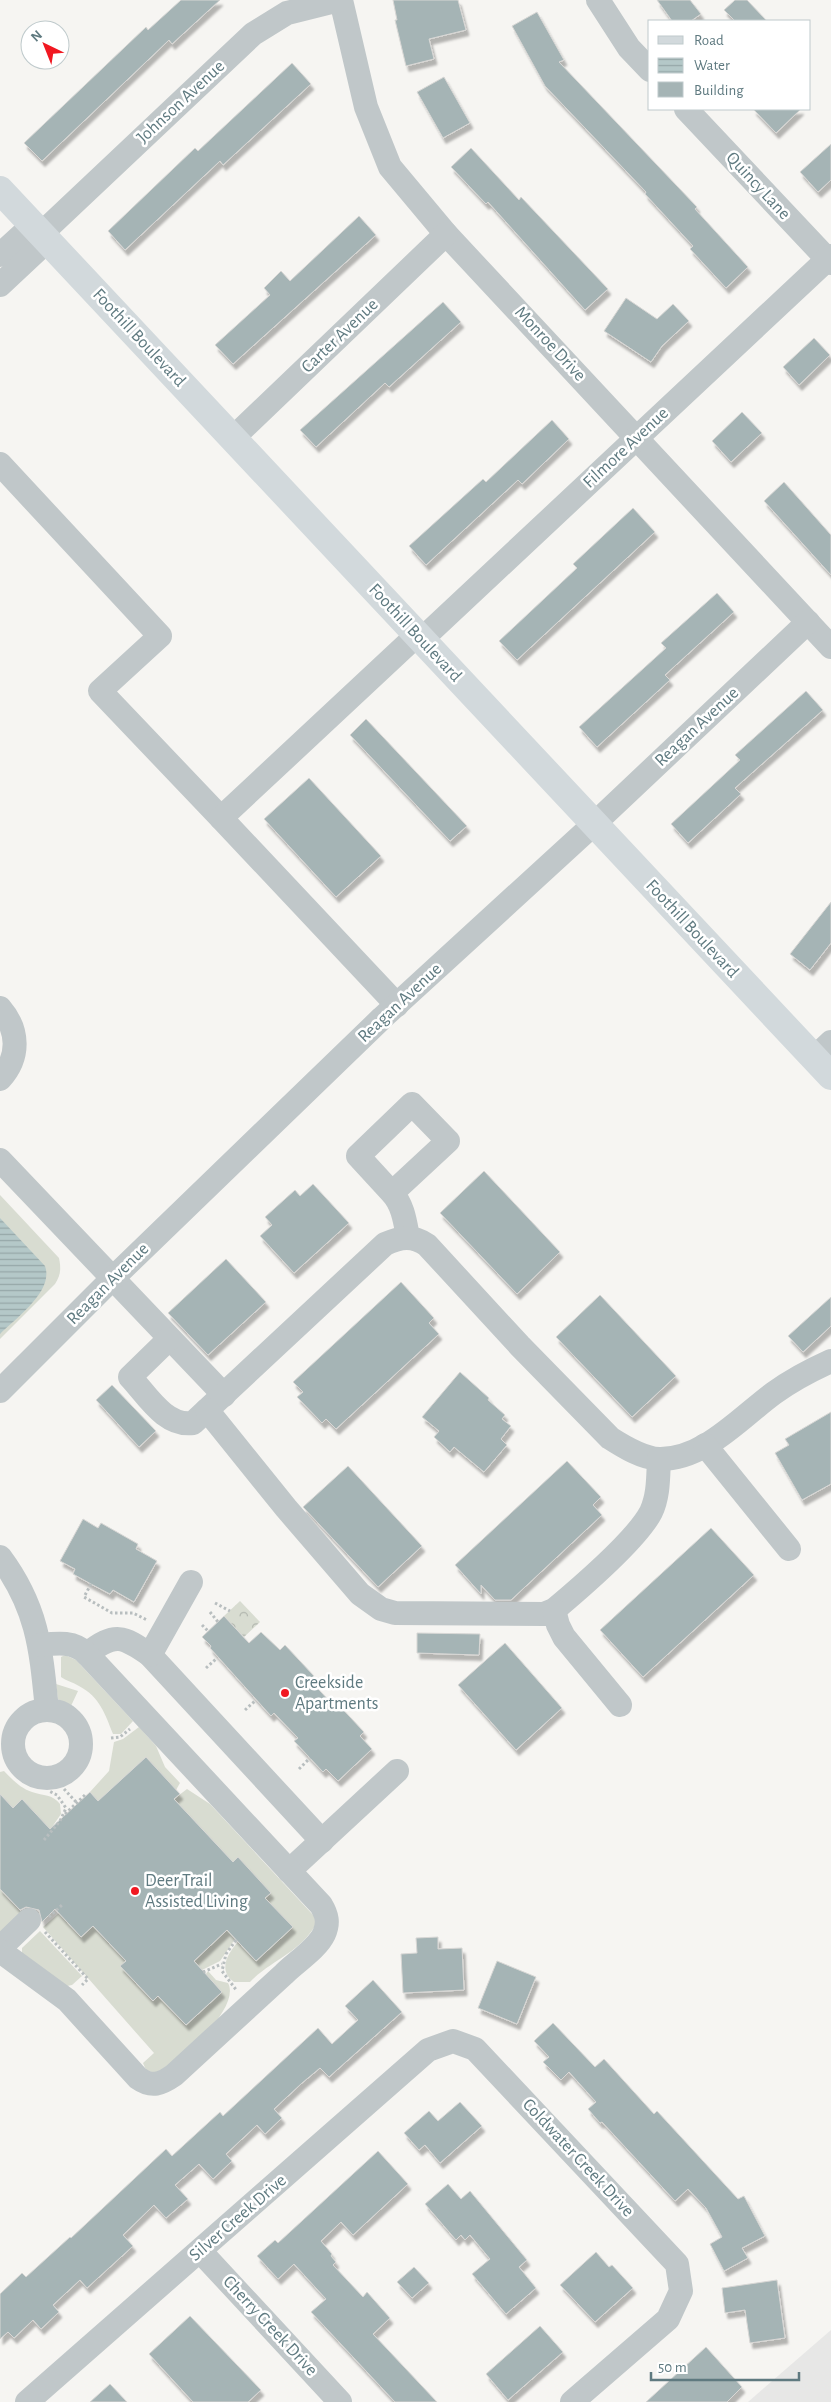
<svg xmlns="http://www.w3.org/2000/svg" width="831" height="2402" font-family="'Alegreya Sans',sans-serif">
  <style>
    .built { fill: #e7e7e6 }
    .grass { fill: #d8dcd1 }
    .park { fill: url(#park-crowns) }
    .water { fill: url(#water-rules) }
    .building { fill: #a5b4b5; stroke: #d8d7d5; filter: url(#shadow) }
    .lines { fill: none; stroke-linecap: round; stroke-linejoin: round }
    .path { stroke: #b8bebf; stroke-width: 3; stroke-dasharray: 2.5 2.5; stroke-linecap: butt }
    .minor { stroke: #c0c7c9; stroke-width: 24 }
    .major { stroke: #d2d9dc; stroke-width: 28 }
    .poi-dot { fill: #f11821; stroke: #fff; stroke-width: 2 }
    .labels { text-anchor: middle; dominant-baseline: central; stroke-width: 5; stroke-linejoin: round; paint-order: stroke }
    .street-label { font-size: 18px; fill: #5f7a80; stroke: #fff }
    .poi-label { font-size: 18px; fill: #5f7a80; stroke: #fff; text-anchor: start }
  </style>
  <defs>
    <pattern id="park-crowns" width="20" height="18" patternUnits="userSpaceOnUse" patternTransform="scale(1.25)"><rect width="20" height="18" fill="#d8dcd1"/><path d="M2 6a3 3 0 1 1 6 0M12 15a3 3 0 1 1 6 0" fill="none" stroke="#b2b7af"/></pattern>
    <pattern id="water-rules" width="6" height="5" patternUnits="userSpaceOnUse" patternTransform="scale(1.25)"><rect width="6" height="5" fill="#b4c8c8"/><path d="M0 2.5h6" fill="none" stroke="#96a7a8"/></pattern>
    <filter id="shadow"><feDropShadow dx="3" dy="5.5" stdDeviation="1" flood-color="#0004"/></filter>
  </defs>
  <rect width="100%" height="100%" fill="#f6f5f2"/>
  <polygon class="built" points="831,2330 831,2402 748,2402"/>
  <g class="grass">
    <path d="M 0,1195 L 59,1258 C 61,1268 61,1275 55,1284 L 0,1339 Z"/>
    <path d="M 65,1655 L 76,1660 L 133,1721 L 121,1734 L 113,1734 C 105,1714 100,1697 79,1686 C 73,1682 66,1681 61,1677 L 61,1657 Z"/>
    <polygon points="56,1684 78,1691 71,1706 58,1699"/>
    <polygon points="139,1727 156,1746 165,1767 180,1783 176,1790 146,1757 98,1801 90,1792 109,1771 114,1742 123,1739"/>
    <path d="M 4,1771 C 13,1780 20,1788 32,1792 C 44,1796 52,1794 60,1804 L 61,1814 L 50,1830 L 22,1799 L 13,1808 L 0,1794 L 0,1772 Z"/>
    <path d="M 187,1789 L 210,1804 L 314,1916 L 316,1924 C 300,1953 271,1960 250,1982 L 234,1982 C 218,1971 227,1954 238,1942 L 256,1961 L 292,1927 L 265,1898 L 270,1893 L 237,1858 L 233,1862 L 174,1799 Z"/>
    <polygon points="0,1889 23,1914 0,1933"/>
    <path d="M 59,1913 L 81,1937 L 93,1926 L 126,1961 L 121,1966 L 153,2001 L 158,1996 L 186,2025 L 222,1992 L 206,1974 L 208,1971 L 216,1980 L 228,1983 C 242,2009 175,2066 154,2073 L 146,2070 L 143,2063 L 154,2053 L 43,1927 Z"/>
    <polygon points="227,1930 235,1939 220,1961 202,1970 194,1961"/>
    <polygon points="40,1931 82,1976 72,1985 67,1986 22,1953 22,1948"/>
  </g>
  <polygon class="park" points="240,1601 260,1622 244,1637 224,1616"/>
  <path class="water" d="M 0,1218 L 45,1266 C 54,1291 17,1317 0,1334 Z"/>
  <g class="building">
    <polygon points="181,0 220,0 172,44 169,40 42,161 24,143 146,27 148,30"/>
    <polygon points="393,0 458,0 466,30 429,39 434,59 406,66 395,20 397,20"/>
    <polygon points="657,0 690,0 701,14 691,21 672,21"/>
    <polygon points="735,0 747,0 767,21 735,21 724,10"/>
    <polygon points="537,12 564,60 559,62 697,207 695,209 748,267 726,288 690,249 693,246 645,194 646,192 545,86 512,26"/>
    <polygon points="292,63 311,84 223,165 220,161 125,250 108,231 195,148 198,151"/>
    <polygon points="444,77 470,123 443,138 417,92"/>
    <polygon points="753,109 801,109 776,133"/>
    <polygon points="831,144 831,180 818,192 800,172"/>
    <polygon points="471,148 519,200 521,197 608,289 585,310 488,202 486,204 451,167"/>
    <polygon points="359,216 376,235 233,364 215,345 270,295 264,288 281,271 290,281"/>
    <polygon points="626,298 657,319 673,304 689,321 662,346 651,362 604,331"/>
    <polygon points="443,302 461,322 389,387 385,383 316,447 300,430"/>
    <polygon points="814,338 830,355 799,385 783,367"/>
    <polygon points="742,412 762,433 731,462 712,441"/>
    <polygon points="552,420 569,439 522,484 518,480 426,565 409,546 483,479 486,482"/>
    <polygon points="784,482 831,535 831,575 764,501"/>
    <polygon points="633,508 655,532 517,660 499,641 577,568 573,564"/>
    <polygon points="717,593 734,612 665,675 670,680 597,747 579,727 666,648 661,643"/>
    <polygon points="806,691 823,710 735,788 741,794 688,843 671,824 740,760 735,755"/>
    <polygon points="366,719 467,826 450,841 350,735"/>
    <polygon points="309,778 381,856 336,897 264,819"/>
    <polygon points="831,902 831,943 810,970 790,954"/>
    <polygon points="484,1171 560,1252 517,1294 440,1213"/>
    <polygon points="313,1184 349,1223 294,1273 260,1236 272,1225 265,1217 295,1190 300,1196"/>
    <polygon points="226,1259 266,1302 208,1355 168,1313"/>
    <polygon points="401,1282 434,1318 429,1323 439,1334 336,1429 326,1419 322,1423 297,1397 303,1392 293,1382"/>
    <polygon points="600,1295 676,1376 632,1417 556,1337"/>
    <polygon points="831,1297 831,1326 803,1352 788,1336"/>
    <polygon points="460,1372 489,1398 488,1400 505,1415 502,1419 511,1426 501,1439 507,1445 484,1472 454,1447 450,1452 434,1437 439,1431 422,1417"/>
    <polygon points="112,1385 156,1431 139,1447 96,1400"/>
    <polygon points="831,1412 831,1484 802,1500 775,1453 789,1445 785,1439"/>
    <polygon points="567,1461 601,1497 593,1505 602,1515 511,1600 495,1600 481,1585 481,1594 455,1565"/>
    <polygon points="348,1466 422,1546 378,1587 303,1507"/>
    <polygon points="83,1519 98,1528 101,1523 138,1544 136,1549 157,1561 134,1602 113,1590 110,1594 91,1584 73,1574 75,1569 60,1561"/>
    <polygon points="711,1528 754,1575 643,1677 600,1630"/>
    <polygon points="224,1616 249,1643 261,1632 280,1650 285,1645 314,1676 310,1680 333,1705 336,1702 364,1732 360,1736 372,1749 338,1781 326,1769 323,1772 294,1741 298,1738 274,1713 271,1716 210,1648 211,1646 202,1637"/>
    <polygon points="417,1633 480,1634 479,1655 417,1653"/>
    <polygon points="505,1643 562,1708 516,1750 458,1685"/>
    <polygon points="146,1757 180,1794 174,1799 233,1862 238,1857 271,1893 265,1898 293,1927 256,1961 227,1930 194,1961 222,1992 186,2025 158,1996 153,2001 120,1966 126,1961 93,1926 81,1937 55,1909 42,1922 39,1910 26,1907 20,1910 0,1889 0,1794 13,1808 22,1799 50,1829 90,1792 98,1801"/>
    <polygon points="438,1937 438,1949 462,1948 464,1990 403,1993 401,1954 417,1953 416,1938"/>
    <polygon points="497,1961 536,1977 517,2024 478,2008"/>
    <polygon points="373,1980 402,2012 329,2077 320,2068 302,2083 274,2109 282,2118 265,2134 257,2125 226,2154 232,2161 213,2179 199,2164 175,2185 188,2199 166,2218 154,2205 123,2235 133,2246 87,2288 80,2280 53,2305 59,2312 41,2329 33,2320 14,2338 8,2332 0,2339 0,2294 22,2273 26,2277 70,2237 71,2238 166,2149 172,2156 220,2112 223,2116 318,2028 332,2044 358,2020 345,2006"/>
    <polygon points="553,2023 595,2067 604,2059 654,2114 657,2111 738,2199 744,2196 765,2236 742,2248 748,2258 724,2271 710,2244 722,2237 706,2208 688,2189 675,2201 602,2122 600,2123 588,2109 596,2102 569,2072 561,2080 543,2062 549,2057 534,2041"/>
    <polygon points="460,2102 482,2126 440,2163 425,2145 419,2150 404,2133 429,2111 438,2121"/>
    <polygon points="378,2151 408,2184 353,2235 341,2222 321,2241 332,2254 331,2256 336,2262 333,2265 363,2297 367,2292 390,2318 373,2334 437,2402 395,2402 311,2312 326,2299 294,2264 278,2279 257,2256 275,2240 278,2243"/>
    <polygon points="448,2184 461,2199 470,2191 527,2260 519,2267 536,2288 506,2314 472,2274 490,2259 470,2235 465,2240 461,2235 456,2240 425,2204"/>
    <polygon points="596,2252 609,2267 612,2265 633,2288 595,2322 560,2285"/>
    <polygon points="414,2267 429,2283 412,2298 397,2282"/>
    <polygon points="777,2280 785,2338 750,2343 745,2310 725,2313 722,2288"/>
    <polygon points="190,2316 261,2390 248,2402 193,2402 149,2354"/>
    <polygon points="540,2326 563,2352 508,2400 486,2374"/>
    <polygon points="706,2347 742,2387 727,2402 646,2402"/>
    <polygon points="110,2384 127,2402 90,2402"/>
  </g>
  <g class="lines">
    <g class="path">
      <polyline points="91,1584 84,1597 112,1613 133,1613 147,1620"/>
      <polyline points="215,1603 230,1611"/>
      <polyline points="210,1612 218,1622"/>
      <polyline points="202,1625 208,1631"/>
      <polyline points="206,1668 216,1659"/>
      <polyline points="245,1710 256,1700"/>
      <polyline points="111,1738 120,1737 130,1729"/>
      <polyline points="299,1769 310,1758"/>
      <polyline points="64,1789 77,1803"/>
      <polyline points="65,1814 86,1794"/>
      <polyline points="44,1840 60,1821 66,1808 57,1795 49,1791"/>
      <polyline points="49,1917 63,1904"/>
      <polyline points="45,1932 88,1979 82,1985"/>
      <polyline points="236,1940 226,1954 222,1971 237,1991"/>
      <polyline points="203,1972 222,1964"/>
    </g>
    <g class="minor">
      <polyline points="341,0 366,107 390,167 446,234 831,647"/>
      <polyline points="598,0 629,48 650,70"/>
      <polyline points="686,109 831,263"/>
      <polyline points="41,234 253,34 287,13 339,0"/>
      <polyline points="0,255 33,225"/>
      <polyline points="0,285 47,241"/>
      <polyline points="233,438 446,234"/>
      <polyline points="0,464 160,636 100,691 221,818"/>
      <polyline points="421,640 831,256"/>
      <polyline points="397,1005 221,818 417,635"/>
      <path d="M 0,1008 C 19,1030 20,1057 0,1079"/>
      <polyline points="814,1058 831,1042"/>
      <polyline points="0,1160 224,1395"/>
      <path d="M 392,1193 L 448,1141 L 412,1104 L 358,1156 L 392,1193 C 403,1205 405,1221 408,1237"/>
      <path d="M 169,1339 L 130,1377 C 147,1395 165,1427 193,1423 L 385,1244 C 401,1237 412,1235 427,1245 L 520,1346 L 610,1438 C 624,1447 642,1458 659,1459 C 704,1460 741,1417 774,1393 C 792,1380 811,1370 831,1361"/>
      <polyline points="0,1391 112,1279 382,1018 594,824 808,622"/>
      <path d="M 207,1410 L 286,1508 L 360,1594 L 381,1609 L 395,1613 L 544,1614 L 554,1610 C 579,1589 637,1539 651,1512 C 659,1495 658,1476 659,1459"/>
      <polyline points="705,1445 789,1549"/>
      <path d="M 0,1557 C 38,1608 41,1649 47,1710"/>
      <polyline points="554,1610 558,1625 564,1637 620,1705"/>
      <path d="M 87,1654 C 115,1632 123,1636 150,1655 L 322,1841"/>
      <polyline points="150,1655 191,1582"/>
      <circle cx="47" cy="1744" r="34"/>
      <polyline points="289,1871 397,1771"/>
      <polyline points="0,1948 29,1920"/>
      <path d="M 0,1951 L 67,2000 L 138,2078 C 152,2088 161,2084 174,2075 C 211,2041 247,2008 284,1974 C 296,1962 317,1949 324,1934 C 329,1923 327,1915 321,1905 L 87,1654 C 74,1641 58,1643 40,1645"/>
      <polyline points="200,2251 340,2402"/>
      <polyline points="27,2402 428,2050 453,2041 475,2049 677,2264 681,2291 668,2319 572,2402"/>
    </g>
    <polyline class="major" points="0,190 831,1076"/>
  </g>
  <g class="poi-dot">
    <circle cx="285" cy="1693" r="5"/>
    <circle cx="135" cy="1891" r="5"/>
  </g>
  <g class="labels">
    <g class="street-label">
      <text transform="translate(181 102) rotate(-43)">Johnson Avenue</text>
      <text transform="translate(758 186) rotate(47)">Quincy Lane</text>
      <text transform="translate(340 336) rotate(-44)">Carter Avenue</text>
      <text transform="translate(139 338) rotate(47)">Foothill Boulevard</text>
      <text transform="translate(550 344) rotate(47)">Monroe Drive</text>
      <text transform="translate(626 448) rotate(-43)">Filmore Avenue</text>
      <text transform="translate(415 633) rotate(47)">Foothill Boulevard</text>
      <text transform="translate(697 727) rotate(-43)">Reagan Avenue</text>
      <text transform="translate(692 929) rotate(47)">Foothill Boulevard</text>
      <text transform="translate(400 1003) rotate(-43)">Reagan Avenue</text>
      <text transform="translate(108 1284) rotate(-45)">Reagan Avenue</text>
      <text transform="translate(578 2158) rotate(47)">Coldwater Creek Drive</text>
      <text transform="translate(238 2218) rotate(-41)">Silver Creek Drive</text>
      <text transform="translate(270 2326) rotate(47)">Cherry Creek Drive</text>
    </g>
    <g class="poi-label">
      <text x="295" y="1683">Creekside<tspan x="295" dy="21">Apartments</tspan></text>
      <text x="145" y="1881">Deer Trail<tspan x="145" dy="21">Assisted Living</tspan></text>
    </g>
  </g>
  <rect x="648" y="20" width="162" height="90" fill="#ffffff" stroke="#bfcacc"/>
  <rect x="658" y="36" width="25" height="8" fill="#d2d9dc" stroke="#bfcacc"/>
  <text x="694" y="45" font-size="15" fill="#5f7a80">Road</text>
  <rect x="658" y="58" width="25" height="15" fill="url(#water-rules)" stroke="#bfcacc"/>
  <text x="694" y="70" font-size="15" fill="#5f7a80">Water</text>
  <rect x="658" y="82" width="25" height="15" fill="#a5b4b5" stroke="#bfcacc"/>
  <text x="694" y="95" font-size="15" fill="#5f7a80">Building</text>
  <g transform="translate(45 45) rotate(317)"><circle r="24" fill="#ffffff" stroke="#bfcacc"/>
  <path d="M0-4L9 19L0 12L-9 19Z" fill="#f11821"/>
  <text y="-8" font-size="14" font-weight="bold" text-anchor="middle" fill="#5f7a80">N</text>
  </g>
  <path d="M651 2372v8h148v-8" fill="none" stroke="#5f7a80" stroke-width="2.5"/>
  <text x="658" y="2372" font-size="15" fill="#5f7a80" stroke="#ffffff" stroke-width="4" paint-order="stroke">50 m</text>
</svg>
